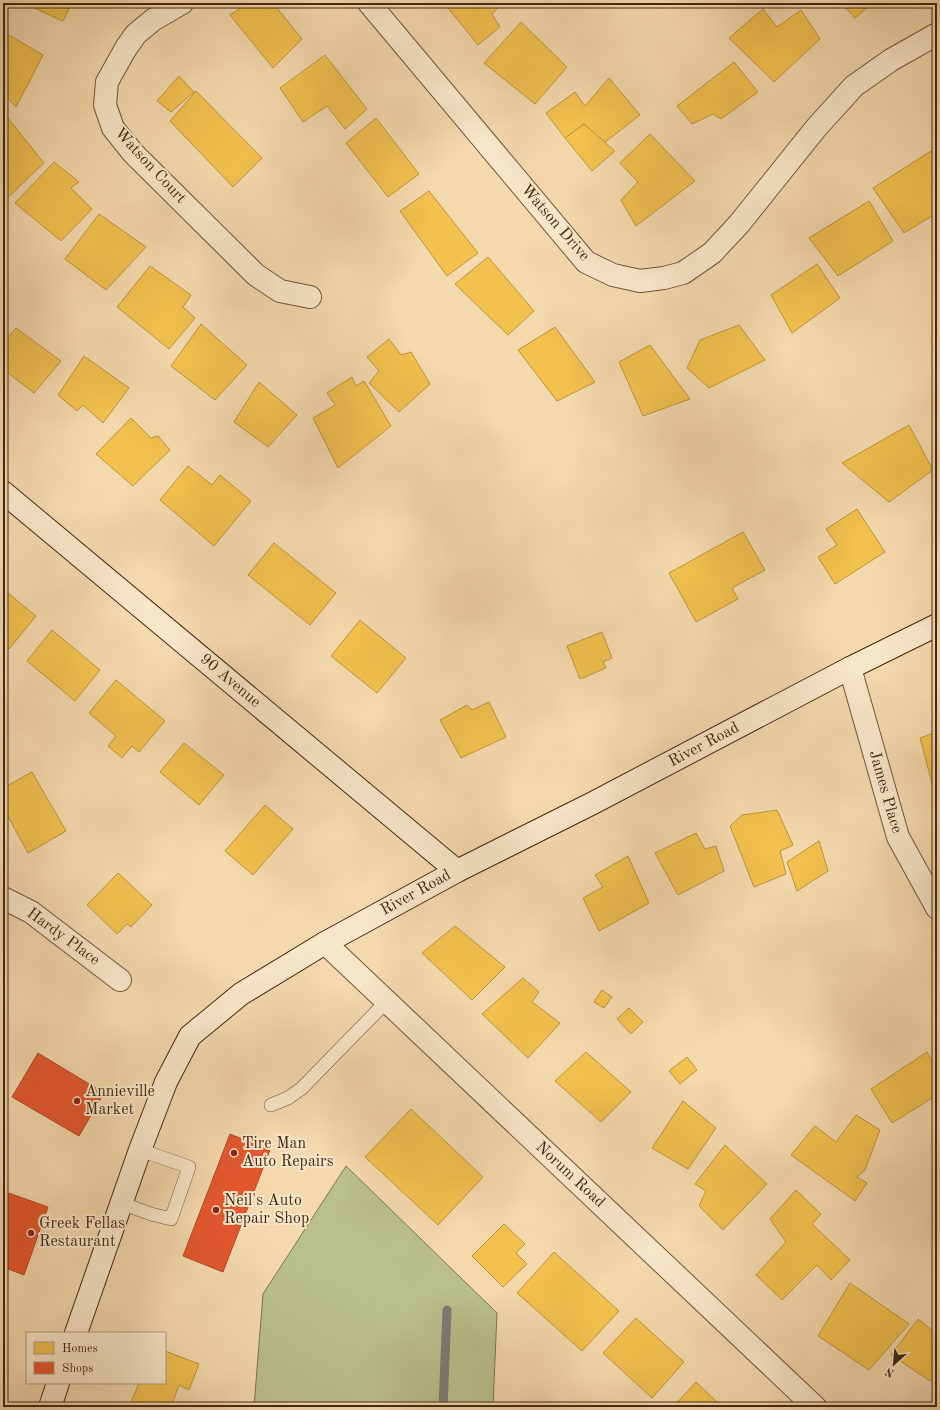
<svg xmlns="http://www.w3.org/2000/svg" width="940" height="1410" font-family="'Old Standard TT',serif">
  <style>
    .green { fill: #b9c08b; stroke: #7e744f }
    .homes { fill: #f2c14e; stroke: #bd933c }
    .shops { fill: #e4572e; stroke: #b34926 }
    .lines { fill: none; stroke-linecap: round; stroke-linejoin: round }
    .stream { stroke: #797e73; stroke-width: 9 }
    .lane-casing { stroke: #6e543a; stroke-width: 14 }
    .street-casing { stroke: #6e543a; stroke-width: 24 }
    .secondary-casing { stroke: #422813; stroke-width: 24 }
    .lane { stroke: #f8e6ca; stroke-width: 13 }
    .street { stroke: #f8e6ca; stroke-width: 22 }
    .secondary { stroke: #f8e6ca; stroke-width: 22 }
    .poi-dot { fill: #8f2418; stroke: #f8e6ca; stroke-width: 1.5 }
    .labels { text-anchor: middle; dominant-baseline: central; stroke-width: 4; stroke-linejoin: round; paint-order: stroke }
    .street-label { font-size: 16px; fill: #422813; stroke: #f8e6ca }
    .poi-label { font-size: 16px; fill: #422813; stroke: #f8e6ca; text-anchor: start }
  </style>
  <rect width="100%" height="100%" fill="#f4d9ad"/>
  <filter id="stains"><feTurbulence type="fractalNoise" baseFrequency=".005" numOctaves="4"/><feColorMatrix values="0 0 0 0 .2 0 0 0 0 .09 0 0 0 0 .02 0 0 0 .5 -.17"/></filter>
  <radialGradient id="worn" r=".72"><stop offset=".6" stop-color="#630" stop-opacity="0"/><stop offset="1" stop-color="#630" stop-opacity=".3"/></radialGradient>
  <polygon class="green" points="346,1166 497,1313 493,1407 254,1407 263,1294"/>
  <g class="homes">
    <polygon points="23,3 72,3 63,21"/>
    <polygon points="248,3 273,3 302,39 273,68 230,15"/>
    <polygon points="444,3 503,3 492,14 500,27 478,45"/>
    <polygon points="841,3 873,3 855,18"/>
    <polygon points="763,9 777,27 801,10 820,39 774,82 729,38"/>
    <polygon points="521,22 567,67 535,104 484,63"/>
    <polygon points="9,35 43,55 16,107 3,93 3,45"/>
    <polygon points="325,55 367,109 345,129 327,106 303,122 280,88"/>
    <polygon points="734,62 758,92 721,119 713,114 692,124 677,106"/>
    <polygon points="179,76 194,92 171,112 157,101"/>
    <polygon points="609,78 640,115 604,143 584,124 565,138 546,113 575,92 585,106"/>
    <polygon points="196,91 262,158 233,187 170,121"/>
    <polygon points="7,117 44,163 4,201 3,120"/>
    <polygon points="376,118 419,174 388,197 346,143"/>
    <polygon points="584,124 615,151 592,171 565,138"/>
    <polygon points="650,134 695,181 636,226 621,200 638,182 620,163"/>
    <polygon points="931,151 937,160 937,213 904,233 873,188"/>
    <polygon points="54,162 79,182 71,188 92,209 61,241 15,203"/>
    <polygon points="429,191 478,253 447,276 400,211"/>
    <polygon points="869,201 893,241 838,276 809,238"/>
    <polygon points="99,214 146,247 106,290 65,259"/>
    <polygon points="488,257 534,311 508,335 455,284"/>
    <polygon points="817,264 840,298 792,333 771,295"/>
    <polygon points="150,266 191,295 183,307 195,318 169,349 117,307"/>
    <polygon points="201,324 247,365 215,400 171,366"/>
    <polygon points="739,325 765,360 709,388 687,368 694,353 700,340"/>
    <polygon points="555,327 595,382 557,401 518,350"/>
    <polygon points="16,328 61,361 34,393 4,370 3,371 3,343"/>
    <polygon points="389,339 401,355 411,352 430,384 399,412 369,383 379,371 367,357"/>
    <polygon points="650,345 690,399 643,416 619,362"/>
    <polygon points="84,356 129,388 103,423 83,405 77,411 58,395"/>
    <polygon points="352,377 356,386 364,381 391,426 338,468 313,418 335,405 327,393"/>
    <polygon points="259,382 297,415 268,447 234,422"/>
    <polygon points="131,418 151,438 158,436 170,450 133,486 96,454"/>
    <polygon points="909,425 933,470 889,502 842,463"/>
    <polygon points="188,466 212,485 220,475 251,501 214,546 160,500"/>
    <polygon points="857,509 885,552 835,584 818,557 837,545 826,529"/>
    <polygon points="743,532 765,570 732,588 738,599 696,622 669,573"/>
    <polygon points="274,543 336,593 310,625 248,575"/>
    <polygon points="3,589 36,616 9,649 3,644"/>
    <polygon points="360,620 406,658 377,693 331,656"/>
    <polygon points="52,630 100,670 75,701 27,661"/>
    <polygon points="602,632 612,658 603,662 606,668 580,679 567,646"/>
    <polygon points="116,680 165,721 139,752 132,746 122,758 108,746 116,736 89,713"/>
    <polygon points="489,702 506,737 461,758 440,720 467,705 472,710"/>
    <polygon points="937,732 937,802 920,738"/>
    <polygon points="184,743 224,775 199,805 160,772"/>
    <polygon points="32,772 66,831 28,853 9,818 3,822 3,788"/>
    <polygon points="265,805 293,829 253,875 225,851"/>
    <polygon points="777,810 793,845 780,851 786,874 754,887 730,826 742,815"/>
    <polygon points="696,833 705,849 716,846 724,871 678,895 655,853"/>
    <polygon points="819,841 828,871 797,891 787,862"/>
    <polygon points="628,856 649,903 599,931 583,898 603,887 595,875"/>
    <polygon points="118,873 152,905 131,927 127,924 117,934 87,905"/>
    <polygon points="455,926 505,967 472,1000 422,953"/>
    <polygon points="523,978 539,992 532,1002 560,1023 528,1058 482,1014"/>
    <polygon points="602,990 612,997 604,1008 594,1002"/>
    <polygon points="629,1008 643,1022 631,1034 617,1019"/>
    <polygon points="586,1052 631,1092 601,1122 555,1081"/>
    <polygon points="927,1052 937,1070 937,1095 892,1123 871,1089"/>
    <polygon points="687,1057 697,1070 680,1084 669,1071"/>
    <polygon points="683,1101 716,1128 688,1169 652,1148"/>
    <polygon points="411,1109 483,1177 438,1225 365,1157"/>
    <polygon points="856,1115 880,1130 865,1170 857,1177 867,1183 855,1201 791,1155 815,1126 836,1142"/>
    <polygon points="725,1145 767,1184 723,1230 699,1206 706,1191 695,1184"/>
    <polygon points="796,1190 821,1214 812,1224 850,1260 831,1280 817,1265 782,1300 756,1275 786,1242 770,1219"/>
    <polygon points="504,1224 525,1244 516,1253 527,1264 503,1287 472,1256"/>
    <polygon points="554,1252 619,1311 582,1351 517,1293"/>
    <polygon points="850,1283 909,1324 869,1370 818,1336"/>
    <polygon points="636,1318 684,1362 652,1398 603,1353"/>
    <polygon points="918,1319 937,1334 937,1373 930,1381 891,1355"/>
    <polygon points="165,1351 199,1364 189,1390 179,1385 171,1407 129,1407 139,1383 165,1383"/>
    <polygon points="696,1382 722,1407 673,1407"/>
  </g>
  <g class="shops">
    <polygon points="38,1053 104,1093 79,1136 12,1097"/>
    <polygon points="230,1134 270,1150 223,1272 183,1256"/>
    <polygon points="3,1191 48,1207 24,1275 3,1267"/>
  </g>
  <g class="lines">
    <polyline class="stream" points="443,1407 447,1310"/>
    <defs>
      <g id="lane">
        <polyline points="271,1105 288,1098 302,1088 387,1001"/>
        <polyline points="121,1203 151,1214 171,1219 189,1167 140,1150"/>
      </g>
      <g id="street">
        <polyline points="182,3 153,20 136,34 126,48 107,82 105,105 113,128 133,153 256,275 280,291 310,297"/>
        <polyline points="369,3 586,262 613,275 640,281 664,278 683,273 712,253 739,224 816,128 854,86 891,60 937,34"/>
        <polyline points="850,668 898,837 937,908"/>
        <polyline points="3,898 31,912 120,980"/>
        <polyline points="325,943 815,1407"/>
      </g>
      <g id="secondary">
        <polyline points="3,492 457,871"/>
        <polyline points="76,1333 140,1150 166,1082 190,1036 241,994 325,943 457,871 593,803 850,668 937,625"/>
        <polyline points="50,1407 58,1383"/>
      </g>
    </defs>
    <use href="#lane" class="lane-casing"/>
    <use href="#street" class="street-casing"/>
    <use href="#secondary" class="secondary-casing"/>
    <use href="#lane" class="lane"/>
    <use href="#street" class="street"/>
    <use href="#secondary" class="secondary"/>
  </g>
  <g class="poi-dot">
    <circle cx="77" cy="1101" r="4"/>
    <circle cx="234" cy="1153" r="4"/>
    <circle cx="216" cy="1210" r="4"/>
    <circle cx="31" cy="1233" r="4"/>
  </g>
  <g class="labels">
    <g class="street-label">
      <text transform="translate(150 166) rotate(47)">Watson Court</text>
      <text transform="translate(555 223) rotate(49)">Watson Drive</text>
      <text transform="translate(230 681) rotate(40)">90 Avenue</text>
      <text transform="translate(704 745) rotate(-28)">River Road</text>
      <text transform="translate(885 792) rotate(74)">James Place</text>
      <text transform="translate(416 893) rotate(-29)">River Road</text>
      <text transform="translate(63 937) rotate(36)">Hardy Place</text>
      <text transform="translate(570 1175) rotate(43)">Norum Road</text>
    </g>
    <g class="poi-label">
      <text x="85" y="1092">Annieville<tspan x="85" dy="18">Market</tspan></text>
      <text x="242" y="1144">Tire Man<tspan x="242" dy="18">Auto Repairs</tspan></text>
      <text x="224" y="1201">Neil's Auto<tspan x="224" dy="18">Repair Shop</tspan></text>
      <text x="39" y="1224">Greek Fellas<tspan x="39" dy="18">Restaurant</tspan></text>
    </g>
  </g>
  <rect width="940" height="1410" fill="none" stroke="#f4d9ad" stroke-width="16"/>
  <rect x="4" y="4" width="932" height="1402" fill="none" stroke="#422813" stroke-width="2"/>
  <rect x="8" y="8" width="924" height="1394" fill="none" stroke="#422813"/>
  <rect x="26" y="1332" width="140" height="52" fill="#f8e6ca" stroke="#af9a81"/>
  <rect x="34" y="1342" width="20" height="12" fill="#f2c14e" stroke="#af9a81"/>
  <text x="62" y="1352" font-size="12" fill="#422813">Homes</text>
  <rect x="34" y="1362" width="20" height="12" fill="#e4572e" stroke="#af9a81"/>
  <text x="62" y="1372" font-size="12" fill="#422813">Shops</text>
  <g transform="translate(894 1364) rotate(207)" stroke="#f8e6ca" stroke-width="3" paint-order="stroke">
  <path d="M0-3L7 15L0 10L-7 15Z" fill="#422813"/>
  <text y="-6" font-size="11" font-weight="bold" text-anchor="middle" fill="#422813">N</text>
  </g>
  <rect width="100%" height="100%" filter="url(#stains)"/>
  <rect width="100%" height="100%" fill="url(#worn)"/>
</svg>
